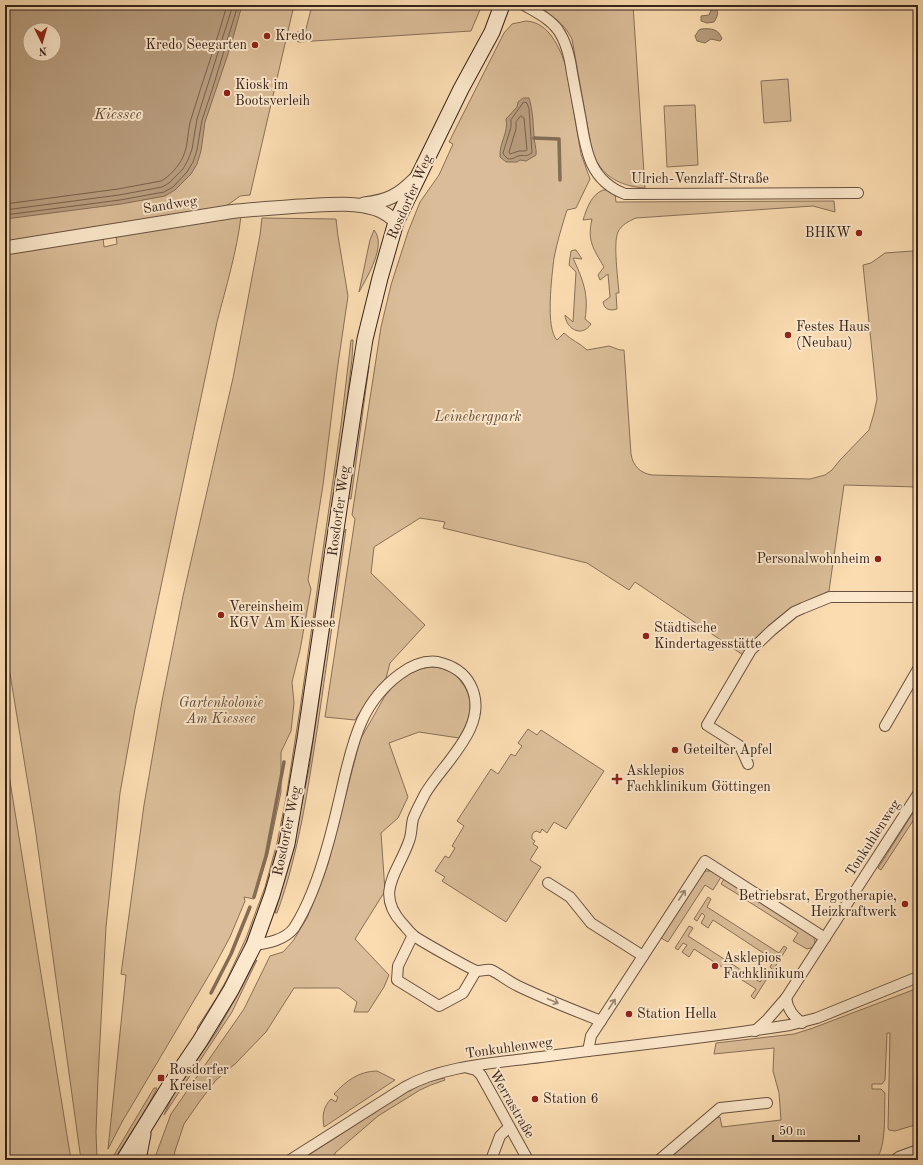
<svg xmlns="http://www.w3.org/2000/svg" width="923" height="1165" font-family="'Old Standard TT',serif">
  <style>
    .green { fill: #dabd98; stroke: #88705a; fill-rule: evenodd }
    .water { fill: #b89d7e; stroke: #846c56; fill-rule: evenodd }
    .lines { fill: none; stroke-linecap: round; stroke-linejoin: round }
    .shore { stroke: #78604c; stroke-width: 1 }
    .stream { stroke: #846c56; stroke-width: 3.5 }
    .minor-casing { stroke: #685140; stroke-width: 12 }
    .tertiary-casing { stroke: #685140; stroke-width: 15 }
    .secondary-casing { stroke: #37231b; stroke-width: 17 }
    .minor { stroke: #fce8cc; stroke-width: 10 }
    .tertiary { stroke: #fce8cc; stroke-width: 13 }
    .secondary { stroke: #fce8cc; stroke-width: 15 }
    .oneway { stroke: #9a8674 }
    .poi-dot { fill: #8f2418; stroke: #fce8cc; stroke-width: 1.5 }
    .labels { text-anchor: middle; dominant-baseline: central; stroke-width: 4; stroke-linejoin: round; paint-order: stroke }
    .poi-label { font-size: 14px; fill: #37231b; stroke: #fce8cc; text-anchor: start }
    .street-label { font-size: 14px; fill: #37231b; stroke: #fce8cc }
    .park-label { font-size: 14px; font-style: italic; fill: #604a3a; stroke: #fce8cc }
    .water-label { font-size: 15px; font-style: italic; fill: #5e4839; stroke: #fce8cc }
  </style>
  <rect width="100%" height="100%" fill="#fbdcb1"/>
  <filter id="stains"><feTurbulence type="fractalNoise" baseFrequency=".005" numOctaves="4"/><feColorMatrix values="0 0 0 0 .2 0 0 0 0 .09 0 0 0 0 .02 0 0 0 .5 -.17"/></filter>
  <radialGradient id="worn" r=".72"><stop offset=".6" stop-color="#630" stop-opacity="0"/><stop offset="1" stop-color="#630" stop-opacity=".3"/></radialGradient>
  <g class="green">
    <path d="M 5,5 L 294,5 L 250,195 L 240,196 L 225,207 L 5,242 ZM 30,30 L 54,30 L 54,54 L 30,54 Z"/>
    <polygon points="312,5 482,5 471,31 298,42 296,40 297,32 305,33"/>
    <path d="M 537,5 L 633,5 L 645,188 C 628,187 609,181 599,165 C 596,161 594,156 592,151 L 572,39 C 562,20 553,18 537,5 Z"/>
    <path d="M 526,21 C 549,22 560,48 566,67 L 581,154 L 590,179 L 576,208 L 567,210 C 562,226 557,242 554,258 C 552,275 545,328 557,340 L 564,333 C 571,340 580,343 587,350 L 609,346 L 620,350 L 624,350 L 631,454 C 633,466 640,473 652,475 L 810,479 L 825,475 L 832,470 L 840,460 L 869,430 L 874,413 L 877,399 L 863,265 L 871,263 L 885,253 L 913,251 L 918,307 L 918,487 L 844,485 L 829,591 L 795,606 L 743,655 L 635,582 L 629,590 L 587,563 L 443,528 L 445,522 L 420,518 L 374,547 L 371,573 L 425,625 L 390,663 L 386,678 L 369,699 L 355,720 L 325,717 L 355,519 L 352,515 L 381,327 L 391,285 L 408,232 L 420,202 L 439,175 L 453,144 L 449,142 L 504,33 L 512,24 Z"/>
    <polygon points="788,79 791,121 764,123 761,81"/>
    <polygon points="695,105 698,165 667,167 664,106"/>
    <path d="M 603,190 L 609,190 L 615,194 L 616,202 L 834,201 L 835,212 L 813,206 L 636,218 C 629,221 621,225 618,232 C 613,243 618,279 619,293 L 616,293 L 617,309 C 611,311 604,310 603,302 L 610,297 L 608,274 L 600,280 L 598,275 L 604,267 C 593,248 587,241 592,219 L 583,220 C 587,208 591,195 603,190 Z"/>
    <path d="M 241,216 C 237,251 226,287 217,322 L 135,709 L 120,793 L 106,927 L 98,1078 L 96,1132 L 97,1160 L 81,1160 L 35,827 L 5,643 L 5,254 L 103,237 L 104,247 L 117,244 L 116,235 Z"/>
    <polygon points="262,218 336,219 338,236 348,296 337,371 323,485 308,580 311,589 300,650 292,682 294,703 291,731 281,752 281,792 268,854 254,899 244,897 245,901 230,937 215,965 122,1122 108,1149 126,975 121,974 144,805 162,701 183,596 233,378 260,235"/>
    <path d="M 374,230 C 387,245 367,277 359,292 L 370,240 Z"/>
    <path d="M 574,250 L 576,250 L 582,259 L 573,258 C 583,280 589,294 585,319 L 591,324 C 582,338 566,329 565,315 L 573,322 L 576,272 L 569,265 L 571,251 Z"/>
    <polygon points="351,340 353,340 352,359 344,425 302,709 284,822 267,887 248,938 238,962 211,1012 198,1029 197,1028 217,997 227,979 246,938 265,887 277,843 286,798 300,709 341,425"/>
    <polygon points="369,366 351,499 350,499 348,496 362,405"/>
    <path d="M 346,529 C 337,594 327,659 318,724 C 308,788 299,853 277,913 L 275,913 L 293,847 L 309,769 L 343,534 Z"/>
    <path d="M 430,667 C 437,667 445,668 451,672 C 455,674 460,679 462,683 C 476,701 470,720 459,738 L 419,732 L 389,743 L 408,797 L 398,818 L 381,833 L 385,891 L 355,939 L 389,975 L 384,987 L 368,1012 L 354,1012 L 357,1002 L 339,988 L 294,988 L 266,1032 L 235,1064 L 216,1080 L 200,1101 L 184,1124 L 175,1151 L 173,1160 L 154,1160 L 171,1114 L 244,1009 L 270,956 L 283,952 L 293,941 L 307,918 L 319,889 L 328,864 L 360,740 L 385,696 L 395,684 L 407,675 L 420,669 Z"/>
    <polygon points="528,729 537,735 541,730 604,771 566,829 554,822 547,833 542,829 540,833 537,831 534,832 532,835 532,839 535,841 533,844 538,847 530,860 541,867 506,922 442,881 445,877 435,871 445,856 449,858 455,848 452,846 464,826 457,821 491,769 498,774 511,754 515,756 522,746 518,743"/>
    <polygon points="5,750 71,1160 5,1160"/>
    <polygon points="918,805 918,813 881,870 878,868"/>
    <polygon points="705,871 712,871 721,877 713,890 705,885 668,942 661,938 703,872"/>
    <polygon points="724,879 742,891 739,895 721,884"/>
    <polygon points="746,893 813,936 815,940 814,947 807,949 793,941 798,933 743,898"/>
    <polygon points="708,897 711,899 707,907 779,953 784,946 787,948 773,970 770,967 774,960 713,920 708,928 701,923 705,916 702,913 697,921 694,919"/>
    <polygon points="689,926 693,928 688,936 760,982 765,975 768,977 754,999 751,996 756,989 694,949 689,957 682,952 687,945 683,943 678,950 675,948"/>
    <polygon points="257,960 232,1012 164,1115 173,1095 217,1031 242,987 253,965"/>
    <path d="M 918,988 L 918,1124 L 895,1131 L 889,1130 L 888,1128 L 890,1033 L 887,1033 L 885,1080 L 882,1084 L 872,1084 L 872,1089 L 881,1089 L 885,1093 C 884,1112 887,1145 876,1160 L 667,1160 L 716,1118 L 720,1117 L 722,1127 L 781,1120 L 779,1093 L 773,1071 L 774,1048 L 714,1054 L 716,1043 L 794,1034 L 813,1028 Z"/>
    <path d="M 377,1071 L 395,1080 L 324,1127 C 322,1116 323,1107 331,1099 L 336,1102 L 338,1097 L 334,1094 C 346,1081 359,1071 377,1071 Z"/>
    <polygon points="444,1078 445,1080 431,1085 420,1090 378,1116 335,1153 334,1160 301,1160 408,1091 424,1083"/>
    <path d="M 154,1088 L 157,1088 C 145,1113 128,1136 114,1160 L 111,1160 Z"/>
  </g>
  <g class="water">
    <path d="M 5,5 L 242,5 L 231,45 L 205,122 L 201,151 L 197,164 L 191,174 L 175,190 L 165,196 L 121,204 L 5,219 ZM 30,30 L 54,30 L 54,54 L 30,54 Z"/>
    <path d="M 712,8 L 715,8 C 720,12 717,17 714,22 L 707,23 L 701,21 L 701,16 L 709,15 Z"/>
    <path d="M 701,29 C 711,28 719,29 722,39 L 720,41 L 711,39 L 705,43 L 697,41 L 695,36 L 699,30 Z"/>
    <path d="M 523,98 L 529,98 C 533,111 533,123 534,136 C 534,143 537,149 536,155 L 526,161 L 520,160 L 517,162 L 506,162 L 500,157 C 499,143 509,132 506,119 L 517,107 L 518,102 Z"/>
  </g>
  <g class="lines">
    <g class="shore">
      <path d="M 524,102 L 527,103 L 529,109 L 532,153 C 524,158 525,154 518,156 C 514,158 513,159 508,159 L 504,155 L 503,153 L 511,127 L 511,120 Z"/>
      <polygon points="521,116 524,118 527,150 525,151 519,151 510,154 509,152 516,129 516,122"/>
      <path d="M 5,204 L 118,189 L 161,181 C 169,177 179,166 183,157 C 189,144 187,129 192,116 C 203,79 217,42 227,5"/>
      <polyline points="5,210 119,195 162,187 169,183 183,169 188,160 192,149 197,119 233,5"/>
      <polyline points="5,215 120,200 164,192 173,187 187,172 193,162 197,150 202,120 213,87 238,5"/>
    </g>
    <g class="stream">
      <polyline points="534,138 559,139 560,180"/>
      <polyline points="254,897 266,856 284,762"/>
      <polyline points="211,993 231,954 250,907"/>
    </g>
    <defs>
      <g id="minor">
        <path d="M 524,5 C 536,12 550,19 558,30 C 567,43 570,58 572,73 C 575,89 578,105 581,121 C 586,153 591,181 625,194 L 858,193"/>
        <polyline points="885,726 918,669"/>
        <polyline points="748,764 740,746 707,725 751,650 772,630 794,612 803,608 830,597 918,597"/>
        <polyline points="548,883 570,897 591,923 643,956"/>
        <polyline points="413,935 398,966 397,980 439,1006 463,993 476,971"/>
        <path d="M 254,945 C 268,943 285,940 294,928 C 310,903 320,873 328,844 C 334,823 339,801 344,779 C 354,737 363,701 400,674 C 411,666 424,660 438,662 C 451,665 463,671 470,684 C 492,725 443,763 425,794 C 421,802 416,811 413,819 C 411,826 412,834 409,841 C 399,871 374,892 402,923 C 406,927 410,933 414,936 C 421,941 472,970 477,971 C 482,971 486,969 491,970 C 500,974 509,982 518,986 C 545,999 573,1010 601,1021"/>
        <path d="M 786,998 C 788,1010 793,1016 802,1023"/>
        <polyline points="755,1031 767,1020 786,998 918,794"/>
        <polyline points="588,1051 591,1036 705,861 825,938"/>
        <polyline points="468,1068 476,1070 481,1075 528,1160"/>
        <path d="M 290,1160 L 405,1087 C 444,1065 497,1063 541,1057 C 624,1046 707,1038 790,1025 L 817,1018 L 918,977"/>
        <polyline points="491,1160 500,1136 509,1127"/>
        <polyline points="659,1160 720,1108 767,1103"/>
        <polyline points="895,1160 899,1157 918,1150"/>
      </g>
      <g id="tertiary">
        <path d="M 364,204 C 388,201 398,196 415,179"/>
        <path d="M 5,248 L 229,212 C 253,209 276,208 300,206 C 324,205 352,201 376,209 C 384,212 390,216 396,222"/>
      </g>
      <g id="secondary">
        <polyline points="124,1160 169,1087 200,1041 231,990 254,945 272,895 287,844 305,739 354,408 365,339 380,278 396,222 461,89 492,32 502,5"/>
        <polyline points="138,1160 143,1134"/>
      </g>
    </defs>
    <use href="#minor" class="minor-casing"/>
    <use href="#tertiary" class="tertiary-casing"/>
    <use href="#secondary" class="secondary-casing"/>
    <use href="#minor" class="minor"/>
    <use href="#tertiary" class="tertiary"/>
    <use href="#secondary" class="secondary"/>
  </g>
  <defs><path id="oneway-shaft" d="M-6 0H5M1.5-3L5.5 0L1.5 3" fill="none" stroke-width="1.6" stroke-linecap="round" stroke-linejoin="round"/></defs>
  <g class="oneway">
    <use href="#oneway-shaft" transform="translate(682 895) rotate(-57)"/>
    <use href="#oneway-shaft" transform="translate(553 1001) rotate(23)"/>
    <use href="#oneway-shaft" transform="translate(612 1004) rotate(-57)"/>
  </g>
  <g class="poi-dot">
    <circle cx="267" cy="36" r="4"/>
    <circle cx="255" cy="45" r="4"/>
    <circle cx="227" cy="93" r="4"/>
    <circle cx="859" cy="233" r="4"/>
    <circle cx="788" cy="335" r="4"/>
    <circle cx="878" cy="559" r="4"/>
    <circle cx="221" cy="615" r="4"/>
    <circle cx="646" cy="636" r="4"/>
    <circle cx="675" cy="750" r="4"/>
    <path d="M615 773h4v4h4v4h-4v4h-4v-4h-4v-4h4z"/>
    <circle cx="905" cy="904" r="4"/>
    <circle cx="715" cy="966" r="4"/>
    <circle cx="629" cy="1014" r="4"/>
    <rect x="157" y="1074" width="8" height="8" rx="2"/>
    <circle cx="535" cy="1099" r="4"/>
  </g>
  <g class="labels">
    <g class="poi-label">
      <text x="275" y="36">Kredo</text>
      <text x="247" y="45" text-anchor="end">Kredo Seegarten</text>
      <text x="235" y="85">Kiosk im<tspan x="235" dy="16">Bootsverleih</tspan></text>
      <text x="851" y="233" text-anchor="end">BHKW</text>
      <text x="796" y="327">Festes Haus<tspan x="796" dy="16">(Neubau)</tspan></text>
      <text x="870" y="559" text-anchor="end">Personalwohnheim</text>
      <text x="229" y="607">Vereinsheim<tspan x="229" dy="16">KGV Am Kiessee</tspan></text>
      <text x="654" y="628">Städtische<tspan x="654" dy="16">Kindertagesstätte</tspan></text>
      <text x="683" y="750">Geteilter Apfel</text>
      <text x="626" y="771">Asklepios<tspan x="626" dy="16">Fachklinikum Göttingen</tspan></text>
      <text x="897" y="896" text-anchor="end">Betriebsrat, Ergotherapie,<tspan x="897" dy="16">Heizkraftwerk</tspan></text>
      <text x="723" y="958">Asklepios<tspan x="723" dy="16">Fachklinikum</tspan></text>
      <text x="637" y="1014">Station Hella</text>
      <text x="169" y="1070">Rosdorfer<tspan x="169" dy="16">Kreisel</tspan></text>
      <text x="543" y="1099">Station 6</text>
    </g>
    <g class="street-label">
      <text x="700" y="179">Ulrich-Venzlaff-Straße</text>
      <text transform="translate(410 197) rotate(-66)">Rosdorfer Weg</text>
      <text transform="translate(170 205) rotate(-9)">Sandweg</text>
      <text transform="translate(339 511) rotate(-82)">Rosdorfer Weg</text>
      <text transform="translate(287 831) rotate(-78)">Rosdorfer Weg</text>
      <text transform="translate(873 838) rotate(-57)">Tonkuhlenweg</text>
      <text transform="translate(509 1048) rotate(-8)">Tonkuhlenweg</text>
      <text transform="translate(512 1104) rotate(60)">Werrastraße</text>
    </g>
    <g class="park-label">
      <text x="478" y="417">Leinebergpark</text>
      <text x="221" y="703">Gartenkolonie<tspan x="221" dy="16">Am Kiessee</tspan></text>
    </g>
    <g class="water-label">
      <text x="118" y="115">Kiessee</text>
    </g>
  </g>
  <rect width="923" height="1165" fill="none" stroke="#fbdcb1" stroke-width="20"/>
  <rect x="6" y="6" width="911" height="1153" fill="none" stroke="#37231b" stroke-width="2"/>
  <rect x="10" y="10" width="903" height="1145" fill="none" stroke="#37231b"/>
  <g transform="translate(42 42) rotate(175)"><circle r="19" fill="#fce8cc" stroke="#ad9985"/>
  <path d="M0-3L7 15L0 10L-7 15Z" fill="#8f2418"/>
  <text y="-6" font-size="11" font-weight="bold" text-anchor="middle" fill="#37231b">N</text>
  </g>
  <path d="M773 1135v6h86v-6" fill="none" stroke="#37231b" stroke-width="2"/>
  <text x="779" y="1135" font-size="12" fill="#37231b" stroke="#fce8cc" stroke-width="3" paint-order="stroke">50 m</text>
  <rect width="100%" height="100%" filter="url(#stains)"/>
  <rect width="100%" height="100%" fill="url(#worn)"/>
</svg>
